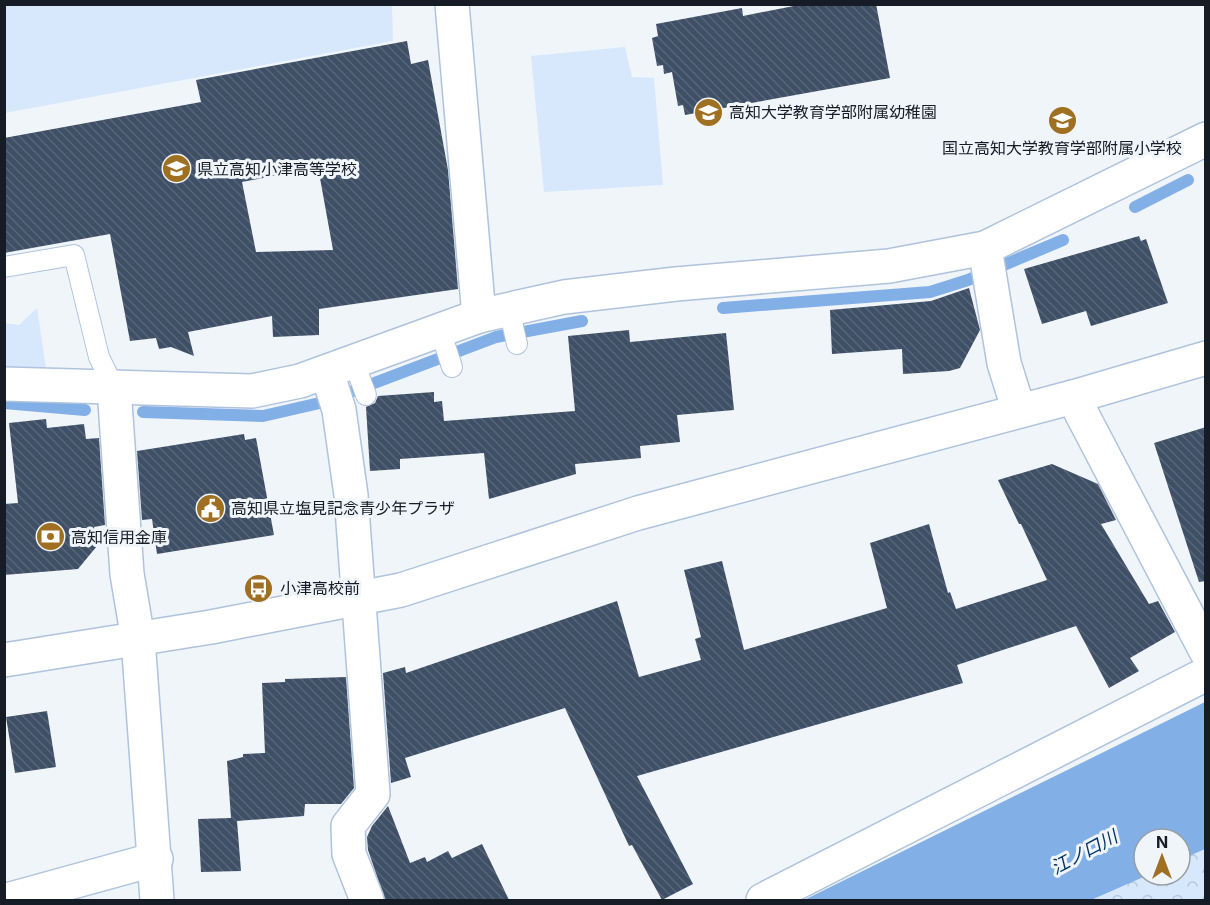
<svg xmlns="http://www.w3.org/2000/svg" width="1210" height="905" font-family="Inter,'Noto Sans JP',sans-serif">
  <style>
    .grass { fill: #d7e8fd }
    .forest { fill: url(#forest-crowns) }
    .water { fill: #83afe7 }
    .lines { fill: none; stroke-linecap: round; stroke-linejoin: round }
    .stream { stroke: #83afe7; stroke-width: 12 }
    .building { fill: url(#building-back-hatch); fill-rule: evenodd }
    .service-casing { stroke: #afc3dc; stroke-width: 22 }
    .minor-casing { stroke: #afc3dc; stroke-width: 36 }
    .tertiary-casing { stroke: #afc3dc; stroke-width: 36 }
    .service { stroke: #fff; stroke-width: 20 }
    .minor { stroke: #fff; stroke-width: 33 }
    .tertiary { stroke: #fff; stroke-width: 33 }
    .labels { text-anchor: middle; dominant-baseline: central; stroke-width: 6; stroke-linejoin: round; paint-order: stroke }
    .poi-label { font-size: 16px; fill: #151c25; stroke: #f0f5fa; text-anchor: start }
    .water-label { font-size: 18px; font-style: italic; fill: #043364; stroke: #f0f5fa }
  </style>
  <defs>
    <pattern id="forest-crowns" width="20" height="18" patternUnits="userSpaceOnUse" patternTransform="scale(1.5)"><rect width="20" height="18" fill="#d7e8fd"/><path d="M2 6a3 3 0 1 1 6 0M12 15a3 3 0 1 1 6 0" fill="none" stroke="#b8c6d9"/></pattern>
    <pattern id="building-back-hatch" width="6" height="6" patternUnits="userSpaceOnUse" patternTransform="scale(1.5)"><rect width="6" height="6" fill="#3f5066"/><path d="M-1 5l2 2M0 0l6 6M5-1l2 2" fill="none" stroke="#576578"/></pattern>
  </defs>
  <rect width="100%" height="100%" fill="#f0f5fa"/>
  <g class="grass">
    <polygon points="5,4 392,5 393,41 5,113"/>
    <polygon points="625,47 632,77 654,78 663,185 544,192 531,56"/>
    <polygon points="37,308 46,368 5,367 5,323 19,325"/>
  </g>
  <polygon class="forest" points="1205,834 1205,900 1057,900 1144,875 1180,875 1180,850"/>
  <polygon class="water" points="1205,702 1205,849 1180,860 1180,839 1144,839 1144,875 1148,875 1091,900 804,900"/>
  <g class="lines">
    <g class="stream">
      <polyline points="1135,207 1188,180"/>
      <polyline points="723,308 930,292 968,280 1063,240"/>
      <polyline points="4,403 85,410"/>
      <polyline points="143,412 263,416 324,402 496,337 582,321"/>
    </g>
  </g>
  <g class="building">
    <polygon points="804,4 876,4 890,78 685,115 683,105 678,106 672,72 664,74 663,65 657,66 652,38 658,36 656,24 742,8 743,16"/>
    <path d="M 407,41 L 411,64 L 428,60 L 448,170 L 458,289 L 319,309 L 319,335 L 273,337 L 272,316 L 188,332 L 194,356 L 171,347 L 159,349 L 156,338 L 130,341 L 110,234 L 4,253 L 4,138 L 201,102 L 196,80 ZM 318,167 L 333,250 L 256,252 L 242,182 Z"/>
    <polygon points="1139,236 1141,241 1146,239 1168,303 1091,326 1086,311 1042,324 1024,269"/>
    <polygon points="969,288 980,330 960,368 949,371 903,374 902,349 832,354 830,310 931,301"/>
    <polygon points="629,330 630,342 726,333 734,410 677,415 680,442 640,446 641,458 575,464 576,474 489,499 484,453 400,459 400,469 370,471 366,407 375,403 378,396 434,392 434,402 442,401 444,421 575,411 568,336"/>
    <polygon points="46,419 47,428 84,424 86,439 99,438 105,525 94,527 97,546 78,569 4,575 4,504 18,503 9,423"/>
    <polygon points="1206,427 1206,581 1199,582 1154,443"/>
    <polygon points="244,434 245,440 256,438 274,535 157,554 152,519 142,520 137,451"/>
    <polygon points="1052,464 1098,484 1116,520 1101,524 1149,604 1158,601 1175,632 1130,658 1139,671 1109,688 1076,626 957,665 963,683 637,776 693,884 662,900 632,845 629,846 565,708 405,758 411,777 391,783 383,673 405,667 406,673 617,601 639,677 701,660 695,639 701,637 684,570 722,561 744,650 887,608 870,543 929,524 948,593 950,592 956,609 1047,580 1021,524 1019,524 998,480"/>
    <polygon points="346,677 354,788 341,804 305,804 304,816 237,821 241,871 201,872 198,819 231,818 227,761 243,757 243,754 265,753 262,683 285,682 285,679"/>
    <polygon points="47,711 56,767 15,773 6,717"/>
    <polygon points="388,806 410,863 425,857 427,862 448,851 452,858 482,844 509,900 385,900 368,850 367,837 372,826"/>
  </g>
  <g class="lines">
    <defs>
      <g id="service">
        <polyline points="4,267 74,255 99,357 114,388"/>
        <polyline points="509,309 517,344"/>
        <polyline points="440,330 452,367"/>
        <polyline points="354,362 366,395"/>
      </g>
      <g id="minor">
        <polyline points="452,4 479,316"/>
        <polyline points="985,248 1004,363 1019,411"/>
        <polyline points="327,372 339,410 351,495 373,794 348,826 349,854 367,900"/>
        <polyline points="4,384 252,391 300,381 479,316 564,297 676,284 889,266 985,248 1206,139"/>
        <polyline points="114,388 127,574 138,639 157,900"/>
        <polyline points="1073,397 1206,651"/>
        <polyline points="7,900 156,859"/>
        <polyline points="763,900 1206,674"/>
      </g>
      <polyline id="tertiary" points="4,660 211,627 401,590 638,513 1073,397 1206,358"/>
    </defs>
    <use href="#service" class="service-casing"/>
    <use href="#minor" class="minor-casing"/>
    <use href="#tertiary" class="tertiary-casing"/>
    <use href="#service" class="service"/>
    <use href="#minor" class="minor"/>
    <use href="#tertiary" class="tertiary"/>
  </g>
  <defs>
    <symbol id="school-disc" viewBox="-11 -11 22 22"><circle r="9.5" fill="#9f6f22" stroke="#f0f5fa"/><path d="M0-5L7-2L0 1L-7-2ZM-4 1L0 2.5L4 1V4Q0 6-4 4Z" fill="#fff"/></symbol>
    <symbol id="civic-disc" viewBox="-11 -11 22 22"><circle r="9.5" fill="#9f6f22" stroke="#f0f5fa"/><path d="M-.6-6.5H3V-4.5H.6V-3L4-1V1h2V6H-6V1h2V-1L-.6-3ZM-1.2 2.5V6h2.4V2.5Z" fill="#fff"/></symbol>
    <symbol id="bank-disc" viewBox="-11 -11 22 22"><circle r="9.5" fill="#9f6f22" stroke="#f0f5fa"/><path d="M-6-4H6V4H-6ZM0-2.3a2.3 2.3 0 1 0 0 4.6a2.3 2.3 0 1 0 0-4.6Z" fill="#fff"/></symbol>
    <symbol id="bus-disc" viewBox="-11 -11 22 22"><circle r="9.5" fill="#9f6f22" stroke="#f0f5fa"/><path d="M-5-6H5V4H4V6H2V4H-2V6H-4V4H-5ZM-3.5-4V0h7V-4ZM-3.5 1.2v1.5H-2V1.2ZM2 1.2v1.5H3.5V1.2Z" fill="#fff"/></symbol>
  </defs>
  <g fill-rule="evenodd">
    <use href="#school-disc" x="692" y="96" width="33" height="33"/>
    <use href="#school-disc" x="1046" y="104" width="33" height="33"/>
    <use href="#school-disc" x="160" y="152" width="33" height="33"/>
    <use href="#civic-disc" x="194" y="492" width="33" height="33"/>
    <use href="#bank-disc" x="34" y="520" width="33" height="33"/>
    <use href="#bus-disc" x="242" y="572" width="33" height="33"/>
  </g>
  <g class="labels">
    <g class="poi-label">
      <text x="729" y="112">高知大学教育学部附属幼稚園</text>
      <text x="1062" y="148" text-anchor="middle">国立高知大学教育学部附属小学校</text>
      <text x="197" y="169">県立高知小津高等学校</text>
      <text x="231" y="508">高知県立塩見記念青少年プラザ</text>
      <text x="71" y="537">高知信用金庫</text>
      <text x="280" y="588">小津高校前</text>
    </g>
    <g class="water-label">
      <text transform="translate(1084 852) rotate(-28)">江ノ口川</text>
    </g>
  </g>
  <rect width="1210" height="905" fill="none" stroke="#151c25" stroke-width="12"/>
  <g transform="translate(1162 857)"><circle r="28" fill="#f0f5fa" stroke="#989ea5" stroke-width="1.5"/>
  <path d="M0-4.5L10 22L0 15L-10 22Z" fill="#9f6f22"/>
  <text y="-9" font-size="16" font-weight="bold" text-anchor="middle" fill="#151c25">N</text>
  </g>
</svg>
